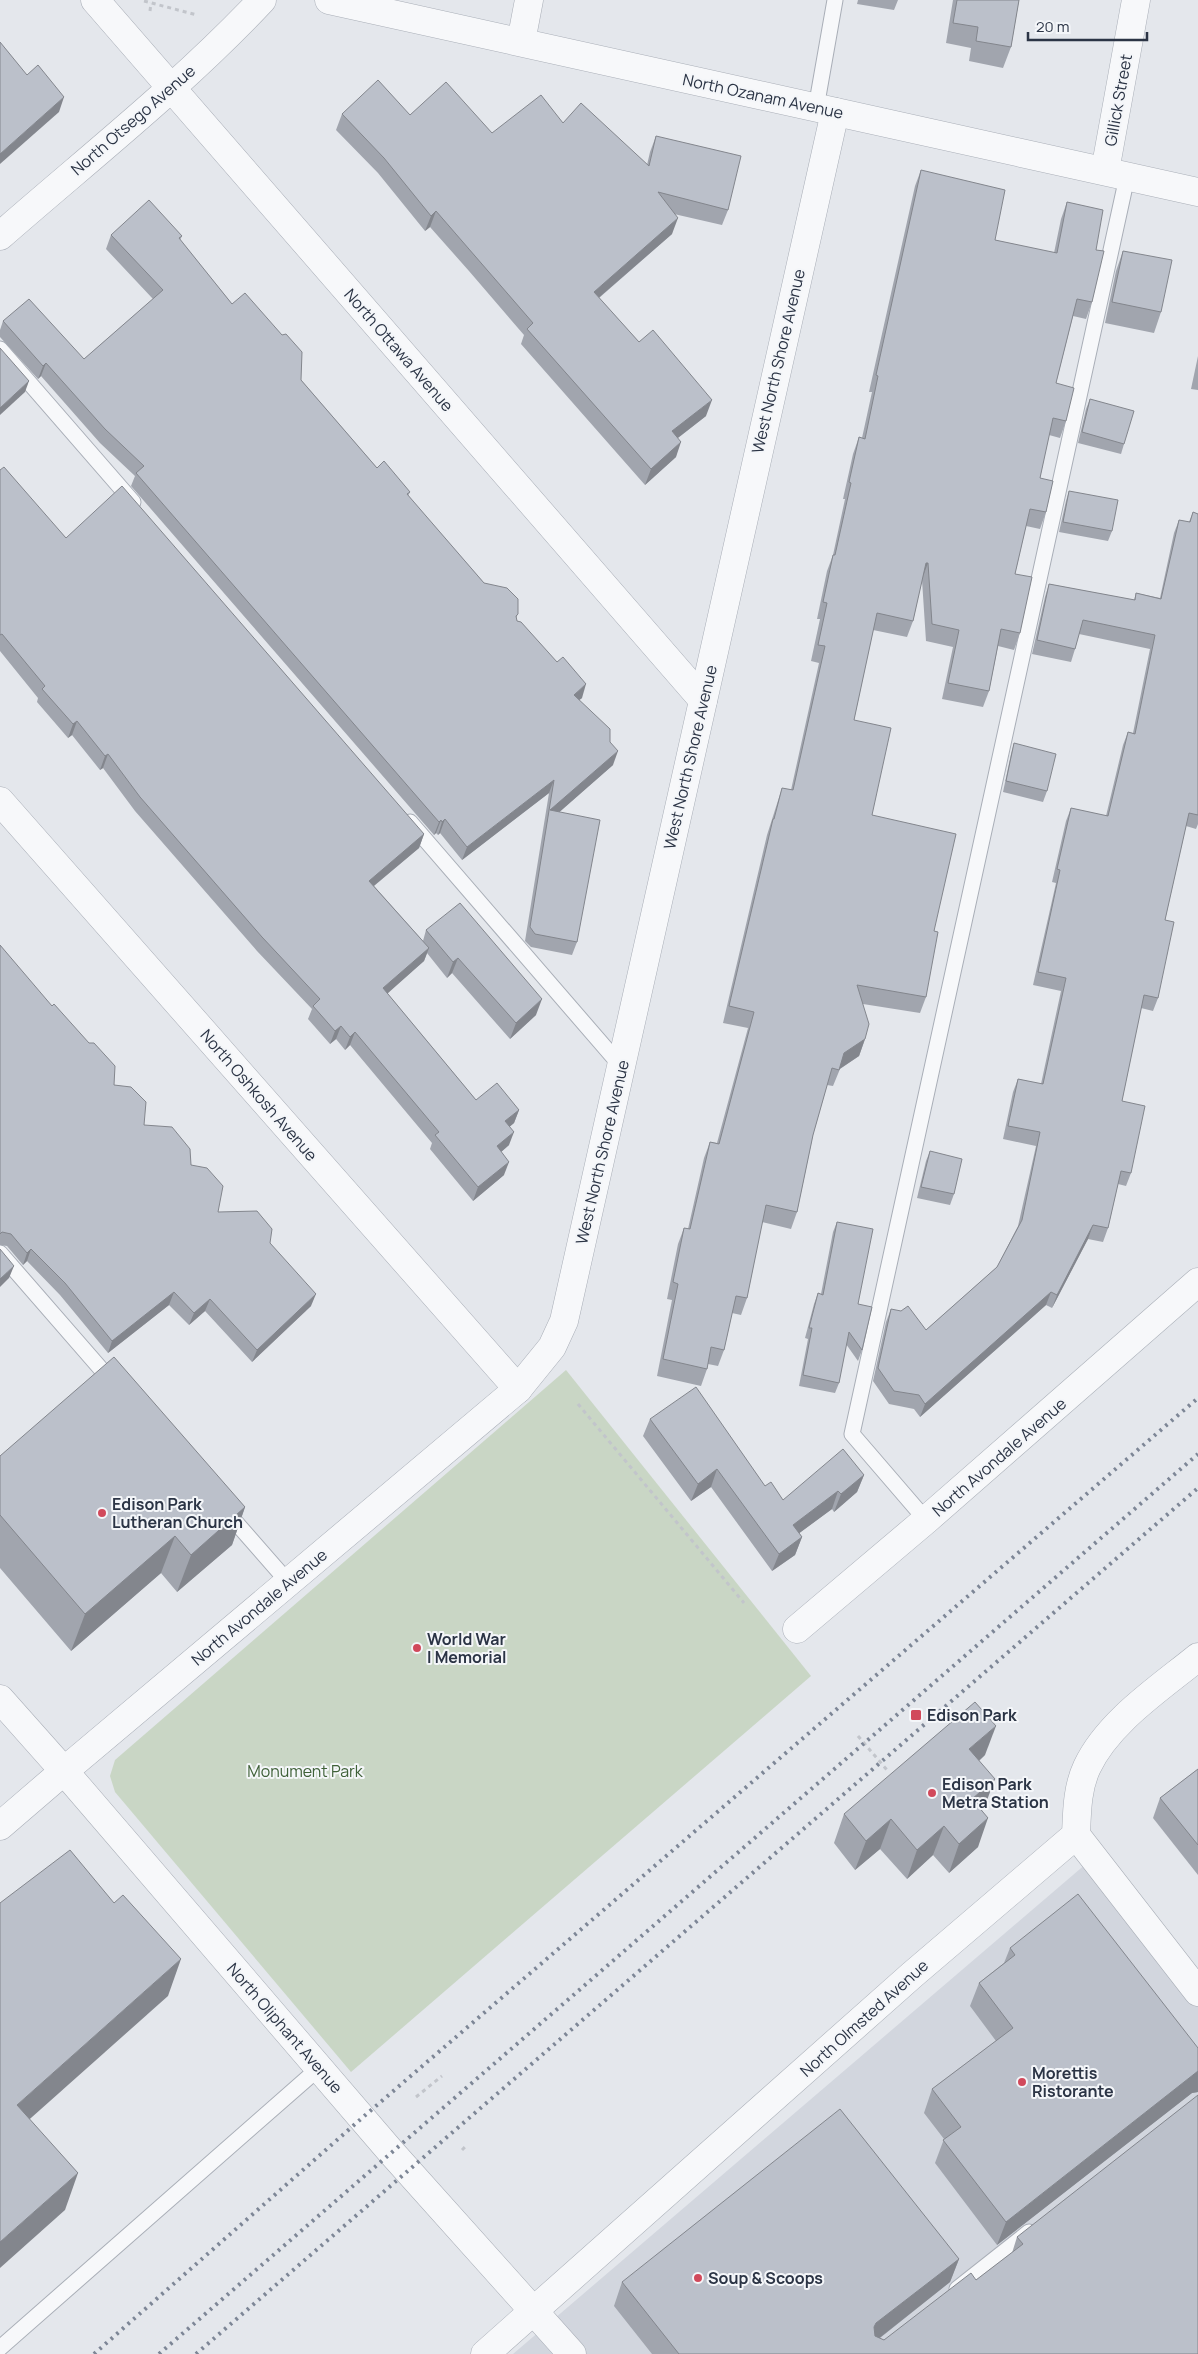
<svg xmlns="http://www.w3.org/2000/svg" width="1198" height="2354" font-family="Manrope,sans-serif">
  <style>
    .built { fill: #d2d6de }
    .green { fill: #c9d6c5 }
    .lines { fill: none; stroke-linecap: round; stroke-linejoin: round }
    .service-casing { stroke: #a9aeb7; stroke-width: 17 }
    .minor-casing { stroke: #a9aeb7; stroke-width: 29 }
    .tertiary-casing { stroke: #a9aeb7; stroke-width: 29 }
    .path { stroke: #c2c5cb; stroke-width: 3; stroke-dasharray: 4 4; stroke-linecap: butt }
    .service { stroke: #f7f8fa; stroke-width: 15 }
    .minor { stroke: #f7f8fa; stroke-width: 28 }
    .tertiary { stroke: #f7f8fa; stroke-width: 28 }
    .rail { stroke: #7d8696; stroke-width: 4; stroke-dasharray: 2.5 5; stroke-linecap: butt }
    .wall { fill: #a1a5ae }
    .shaded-wall { fill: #83868d }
    .building { fill: #bbc0ca; stroke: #83868d }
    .poi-dot { fill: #d1495b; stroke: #f4f6f9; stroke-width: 2 }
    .labels { text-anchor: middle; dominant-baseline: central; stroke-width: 4; stroke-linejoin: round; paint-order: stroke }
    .street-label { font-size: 16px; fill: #2b3445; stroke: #f4f6f9 }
    .poi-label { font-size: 16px; font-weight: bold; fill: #2b3445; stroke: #f4f6f9; text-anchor: start }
    .park-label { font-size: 16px; fill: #3f6138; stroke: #f4f6f9 }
  </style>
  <rect width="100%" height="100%" fill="#e4e7ec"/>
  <polygon class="built" points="1087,1863 1198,2005 1198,2354 513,2354"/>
  <polygon class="green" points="566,1370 811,1676 351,2072 115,1792 110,1776 115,1760"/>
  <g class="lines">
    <defs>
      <g id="service">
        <polyline points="816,108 835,0"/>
        <polyline points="0,349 133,502"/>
        <polyline points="410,822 621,1066"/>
        <polyline points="0,1253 114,1384"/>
        <polyline points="225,1510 288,1582"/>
        <polyline points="926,1520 852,1434 1127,177"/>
        <polyline points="957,2289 1029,2232"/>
        <polyline points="0,2348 319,2068"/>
      </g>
      <g id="minor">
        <polyline points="95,0 703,700"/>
        <polyline points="521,42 529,0"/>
        <polyline points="1105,171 1136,0"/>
        <path d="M 0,236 C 88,159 182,85 262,0"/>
        <polyline points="0,801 518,1389"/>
        <polyline points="797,1629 926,1520 1198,1282"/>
        <polyline points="0,1699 64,1771 518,1389 552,1347 564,1321 835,112"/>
        <polyline points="1076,1835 1198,1992"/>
        <path d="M 485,2354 L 912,1975 L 1076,1835 C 1077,1812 1077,1788 1087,1767 C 1108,1722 1160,1688 1198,1657"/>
      </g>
      <g id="tertiary">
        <polyline points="329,0 1198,192"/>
        <polyline points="0,1826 64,1771 392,2153 572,2354"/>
      </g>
    </defs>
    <use href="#service" class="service-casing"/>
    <use href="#minor" class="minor-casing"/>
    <use href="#tertiary" class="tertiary-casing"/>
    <g class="path">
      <polyline points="144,1 197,15"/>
      <polyline points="150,11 151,3"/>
      <polyline points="578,1404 744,1603"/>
      <polyline points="858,1736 887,1770"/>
      <polyline points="416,2097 442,2076"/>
      <polyline points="462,2150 467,2145"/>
    </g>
    <use href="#service" class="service"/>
    <use href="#minor" class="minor"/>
    <use href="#tertiary" class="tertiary"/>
    <g class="rail">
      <polyline points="94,2354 362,2118 1198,1398"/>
      <polyline points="159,2354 1198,1454"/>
      <polyline points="196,2354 1198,1488"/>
    </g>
  </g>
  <g class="wall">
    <polygon points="858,0 898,0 894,10 857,4"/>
    <polygon points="953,0 1019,0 1011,47 1003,68 969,61 971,48 946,43"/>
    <polygon points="342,114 410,115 492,133 563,123 647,165 650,152 656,136 728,210 722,225 674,214 672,234 599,298 706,416 678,438 676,457 645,485 521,344 524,335 469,271 430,227 425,231 378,173 336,130"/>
    <polygon points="921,170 995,240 1054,253 1061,219 1067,202 1096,250 1092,302 1086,319 1073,316 1056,383 1066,421 1060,438 1049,435 1040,478 1046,512 1040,529 1026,526 1015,574 1020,633 1014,650 998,646 989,691 983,707 942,699 953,647 926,641 922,580 913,621 907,637 873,630 854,720 872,815 934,931 926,997 920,1013 863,1004 865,1039 859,1056 840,1069 833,1086 827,1085 813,1135 797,1212 791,1229 762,1222 747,1298 741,1315 732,1313 724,1350 718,1366 708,1364 707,1369 701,1386 657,1376 672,1300 667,1299 678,1244 684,1228 688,1229 704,1158 710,1142 717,1143 748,1028 723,1023 767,835 782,788 791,790 819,663 811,661 820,619 817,619 827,571 833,555 845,499 843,499 853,454 859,437 862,438 872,392 869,392 915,186"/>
    <polygon points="111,235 182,236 180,240 232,304 301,380 377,468 410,492 408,496 484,583 518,614 516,618 517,621 582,698 579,700 610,742 613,765 559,812 577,942 572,955 531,947 525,941 549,793 462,860 440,833 438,835 436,833 434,835 131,486 135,476 100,443 41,376 38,379 0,337 0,330 3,321 84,359 153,299 106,249"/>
    <polygon points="1123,251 1161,312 1154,333 1105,323 1116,271"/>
    <polygon points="1198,356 1198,390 1191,389"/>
    <polygon points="1090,399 1124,444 1121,454 1078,443 1086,409"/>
    <polygon points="0,470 66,538 424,834 419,848 374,886 423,941 426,930 536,1015 510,1039 452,973 447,978 427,953 424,961 387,993 476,1100 519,1110 514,1123 510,1126 509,1145 501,1152 504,1175 473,1201 430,1149 432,1143 350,1045 345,1050 336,1039 330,1044 308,1019 312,1009 257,951 135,811 103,768 100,770 72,735 68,738 37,702 38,698 0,651"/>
    <polygon points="1069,491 1112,531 1108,541 1059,532 1066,501"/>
    <polygon points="1193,512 1198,514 1198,824 1196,829 1186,826 1165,920 1158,998 1153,1011 1141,1008 1122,1101 1131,1173 1126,1186 1118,1184 1108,1228 1103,1242 1088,1239 1052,1308 1046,1305 920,1417 914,1409 889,1404 873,1381 886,1322 891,1309 926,1330 997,1267 1018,1226 1036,1146 1003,1139 1013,1092 1018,1079 1041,1084 1061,991 1033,985 1056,883 1052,882 1066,821 1071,808 1106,816 1123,745 1128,732 1133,733 1150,649 1079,634 1075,649 1071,662 1032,654 1045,597 1049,584 1134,600 1136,593 1160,598 1174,533 1179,520 1189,522"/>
    <polygon points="1014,743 1047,791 1043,802 1003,792 1011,754"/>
    <polygon points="0,945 114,1085 144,1125 191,1165 218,1212 270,1243 311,1306 252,1362 205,1311 189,1325 169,1305 108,1353 60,1295 27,1261 23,1265 7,1246 0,1245"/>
    <polygon points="930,1151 954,1194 950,1205 917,1198 926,1161"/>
    <polygon points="837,1222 858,1304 862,1350 858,1361 846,1344 839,1383 835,1393 799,1386 808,1339 805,1338 814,1304 818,1293 821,1294 833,1232"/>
    <polygon points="650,1419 765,1486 783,1500 864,1475 857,1492 834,1512 832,1509 799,1533 802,1537 795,1555 772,1571 711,1487 691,1501 643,1436"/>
    <polygon points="0,1456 245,1507 232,1545 177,1592 161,1573 71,1651 0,1568"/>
    <polygon points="985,1755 979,1761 984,1808 982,1810 978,1847 949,1873 933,1855 907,1879 880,1849 855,1870 834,1843 844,1814"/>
    <polygon points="1198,1769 1198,1875 1153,1818 1160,1798"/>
    <polygon points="1010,1948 1198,2048 1198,2092 1192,2093 997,2245 935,2163 944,2139 924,2113 932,2089 996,2041 970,2006 979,1983 1004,1963"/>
    <polygon points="1017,2237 1198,2354 652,2354 614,2306 622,2282 959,2259 950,2282 880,2338 884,2340 976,2280 1012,2253"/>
  </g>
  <g class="shaded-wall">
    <polygon points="64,97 59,112 0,164 0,154"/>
    <polygon points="436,211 430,227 425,231 431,216"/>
    <polygon points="678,218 672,234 588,307 594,292"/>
    <polygon points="46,363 41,376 38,379 43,366"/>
    <polygon points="29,381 25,392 0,415 0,408"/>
    <polygon points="712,400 706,416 666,447 672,431"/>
    <polygon points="681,442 676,457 645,485 651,469"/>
    <polygon points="926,563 928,563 922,579"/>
    <polygon points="586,684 582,698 569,708 574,695"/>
    <polygon points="77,721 72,735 68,738 73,724"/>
    <polygon points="618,751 613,765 547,823 550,810"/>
    <polygon points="108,754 103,768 100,770 105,756"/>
    <polygon points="554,780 549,793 462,860 467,847"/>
    <polygon points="445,819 440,833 438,835 442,822"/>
    <polygon points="441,820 436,833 434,835 439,822"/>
    <polygon points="424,834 419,848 364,894 369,881"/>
    <polygon points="429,948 424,961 378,1002 383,988"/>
    <polygon points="458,958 452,973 447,978 453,962"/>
    <polygon points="542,999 536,1015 510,1039 516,1023"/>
    <polygon points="341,1026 336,1039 330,1044 335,1031"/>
    <polygon points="355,1032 350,1045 345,1050 350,1037"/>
    <polygon points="865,1039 859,1056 838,1070 844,1053"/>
    <polygon points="519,1110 514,1123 500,1135 505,1121"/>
    <polygon points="514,1132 509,1145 492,1160 497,1146"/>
    <polygon points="509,1162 504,1175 473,1201 478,1187"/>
    <polygon points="1093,1225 1088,1239 1052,1308 1057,1295"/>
    <polygon points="31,1249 27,1261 23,1265 27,1253"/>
    <polygon points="14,1266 9,1278 0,1287 0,1279"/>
    <polygon points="174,1292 169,1305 108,1353 112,1341"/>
    <polygon points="1051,1292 1046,1305 920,1417 925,1404"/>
    <polygon points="316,1294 311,1306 252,1362 257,1350"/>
    <polygon points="210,1299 205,1311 189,1325 194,1313"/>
    <polygon points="717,1469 711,1487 691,1501 698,1484"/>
    <polygon points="864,1475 857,1492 834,1512 841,1494"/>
    <polygon points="838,1491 832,1509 786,1543 793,1525"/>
    <polygon points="245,1507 232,1545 177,1592 191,1555"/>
    <polygon points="175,1536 161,1573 71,1651 85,1614"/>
    <polygon points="802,1537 795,1555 772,1571 779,1554"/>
    <polygon points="996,1726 985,1755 958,1779 969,1749"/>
    <polygon points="995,1779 984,1808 961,1828 972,1799"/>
    <polygon points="988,1818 978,1847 949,1873 959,1844"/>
    <polygon points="891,1819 880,1849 855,1870 866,1841"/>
    <polygon points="944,1826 933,1855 907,1879 917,1850"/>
    <polygon points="181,1959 168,1996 4,2142 17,2105"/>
    <polygon points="1198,2071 1198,2092 1192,2093 997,2245 1006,2222"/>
    <polygon points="78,2173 65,2210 0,2268 0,2242"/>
    <polygon points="959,2259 950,2282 868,2347 874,2327 876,2323"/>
  </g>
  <g class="building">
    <polygon points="957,0 1019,0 1011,47 976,41 978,27 953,23"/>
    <polygon points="0,42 27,75 38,65 64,97 0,154"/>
    <polygon points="378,80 410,115 446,82 492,133 541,95 563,123 581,103 649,166 656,136 741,156 728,210 658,192 678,218 594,292 639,342 653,330 712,400 672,431 681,442 651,469 527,329 533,323 475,256 436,211 431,216 384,158 342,114"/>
    <polygon points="921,170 1005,190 995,240 1057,253 1067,202 1103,210 1096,250 1104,251 1092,302 1077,299 1056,383 1074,388 1066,421 1053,418 1040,478 1053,481 1046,512 1030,509 1015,574 1032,577 1020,633 1001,629 989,691 948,683 959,630 932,624 928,563 926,563 913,621 877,613 854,720 891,728 872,815 956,834 934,931 938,932 926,997 857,985 869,1024 865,1039 844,1053 839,1070 832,1068 813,1135 797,1212 766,1205 747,1298 736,1296 724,1350 711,1347 707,1369 663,1359 678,1284 673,1282 684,1228 690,1229 710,1142 719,1144 754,1012 729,1006 773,819 774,819 782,788 793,790 825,646 818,645 827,603 823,602 833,555 835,555 851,483 849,482 859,437 865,439 878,376 876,375"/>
    <polygon points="149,200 182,236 179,238 232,304 245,293 282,335 286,334 302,352 301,380 377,468 384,461 410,492 407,494 484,583 507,588 518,599 518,614 516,616 517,621 521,622 557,662 563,657 586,684 574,695 610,729 610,742 618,751 550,810 600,820 577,942 535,934 530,927 554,780 467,847 445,819 442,822 441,820 439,822 136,473 144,466 105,429 46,363 43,366 3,321 29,299 84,359 163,290 111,235"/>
    <polygon points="1123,251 1172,260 1161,312 1112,302"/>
    <polygon points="0,348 29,381 0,408"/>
    <polygon points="1090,399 1134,411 1124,444 1082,432"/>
    <polygon points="4,467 66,538 122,486 424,834 369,881 429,948 383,988 476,1100 497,1083 519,1110 505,1121 514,1132 497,1146 509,1162 478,1187 435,1135 439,1132 355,1032 350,1037 341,1026 335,1031 313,1006 320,999 262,937 140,797 108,754 105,756 77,721 73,724 42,689 45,686 2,634 0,635 0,470"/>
    <polygon points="1069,491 1118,500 1112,531 1063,522"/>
    <polygon points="1193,512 1198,514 1198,815 1189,813 1165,920 1174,922 1158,998 1144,995 1122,1101 1145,1106 1131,1173 1121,1171 1108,1228 1093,1225 1057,1295 1051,1292 925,1404 919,1395 894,1391 878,1368 891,1309 901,1311 908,1306 926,1330 997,1267 1022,1220 1040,1132 1008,1126 1018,1079 1043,1084 1066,978 1038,972 1060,870 1057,869 1071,808 1108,816 1128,732 1135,734 1155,635 1083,620 1075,649 1037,640 1049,584 1135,600 1136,593 1161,599 1179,520 1190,522"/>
    <polygon points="1014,743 1056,754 1047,791 1006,781"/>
    <polygon points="460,903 542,999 516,1023 458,958 453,962 426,930"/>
    <polygon points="0,945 52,1006 54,1004 89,1043 94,1043 115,1066 114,1085 131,1087 146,1102 144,1125 172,1127 190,1149 191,1165 207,1168 223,1186 218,1212 257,1211 272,1229 270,1243 316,1294 257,1350 210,1299 194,1313 174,1292 112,1341 65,1283 31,1249 27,1253 11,1234 2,1232 0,1234"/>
    <polygon points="930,1151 962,1159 954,1194 921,1187"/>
    <polygon points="837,1222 873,1229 858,1304 872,1307 862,1350 849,1332 839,1383 803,1375 812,1328 809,1328 818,1293 823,1295"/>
    <polygon points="0,1249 14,1266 0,1279"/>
    <polygon points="114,1357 245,1507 191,1555 175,1536 85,1614 0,1515 0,1456"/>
    <polygon points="696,1387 765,1486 771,1482 783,1500 843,1449 864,1475 841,1494 838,1491 793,1525 802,1537 779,1554 717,1469 698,1484 650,1419"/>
    <polygon points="975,1702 996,1726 969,1749 995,1779 972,1799 988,1818 959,1844 944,1826 917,1850 891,1819 866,1841 844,1814"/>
    <polygon points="1198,1769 1198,1845 1160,1798"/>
    <polygon points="70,1850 114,1903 123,1895 181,1959 17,2105 78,2173 0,2242 0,1903"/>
    <polygon points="1078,1894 1198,2048 1198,2071 1006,2222 943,2140 961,2127 932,2089 1013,2028 979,1983 1015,1955 1010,1948"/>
    <polygon points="1198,2095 1198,2354 679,2354 622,2282 840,2109 959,2259 876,2323 874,2327 875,2336 884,2340 971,2273 976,2280 1023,2244 1017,2237"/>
  </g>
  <g class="poi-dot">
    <circle cx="102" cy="1513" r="5"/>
    <circle cx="417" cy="1648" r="5"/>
    <rect x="910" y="1709" width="12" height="12" rx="2.5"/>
    <circle cx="932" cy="1793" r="5"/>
    <circle cx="1022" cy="2082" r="5"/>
    <circle cx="698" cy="2278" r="5"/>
  </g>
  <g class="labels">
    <g class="street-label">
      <text transform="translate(763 96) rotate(12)">North Ozanam Avenue</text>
      <text transform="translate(1118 100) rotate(-80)">Gillick Street</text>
      <text transform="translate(133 120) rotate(-41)">North Otsego Avenue</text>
      <text transform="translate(399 350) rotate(49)">North Ottawa Avenue</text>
      <text transform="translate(778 361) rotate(-77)">West North Shore Avenue</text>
      <text transform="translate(690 757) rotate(-77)">West North Shore Avenue</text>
      <text transform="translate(259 1095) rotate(49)">North Oshkosh Avenue</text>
      <text transform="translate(602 1152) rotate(-77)">West North Shore Avenue</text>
      <text transform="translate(999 1457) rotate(-41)">North Avondale Avenue</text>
      <text transform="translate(259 1607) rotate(-40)">North Avondale Avenue</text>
      <text transform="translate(864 2018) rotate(-42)">North Olmsted Avenue</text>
      <text transform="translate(285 2028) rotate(49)">North Oliphant Avenue</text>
    </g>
    <g class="poi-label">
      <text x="112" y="1504">Edison Park<tspan x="112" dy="18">Lutheran Church</tspan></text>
      <text x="427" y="1639">World War<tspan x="427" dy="18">I Memorial</tspan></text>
      <text x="927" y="1715">Edison Park</text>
      <text x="942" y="1784">Edison Park<tspan x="942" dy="18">Metra Station</tspan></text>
      <text x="1032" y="2073">Morettis<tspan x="1032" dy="18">Ristorante</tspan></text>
      <text x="708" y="2278">Soup &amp; Scoops</text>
    </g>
    <g class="park-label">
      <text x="305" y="1771">Monument Park</text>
    </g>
  </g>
  <path d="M1028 32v8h119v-8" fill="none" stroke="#2b3445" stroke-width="2.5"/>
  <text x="1036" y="32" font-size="15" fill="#2b3445" stroke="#f4f6f9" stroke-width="4" paint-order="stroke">20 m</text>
</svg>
